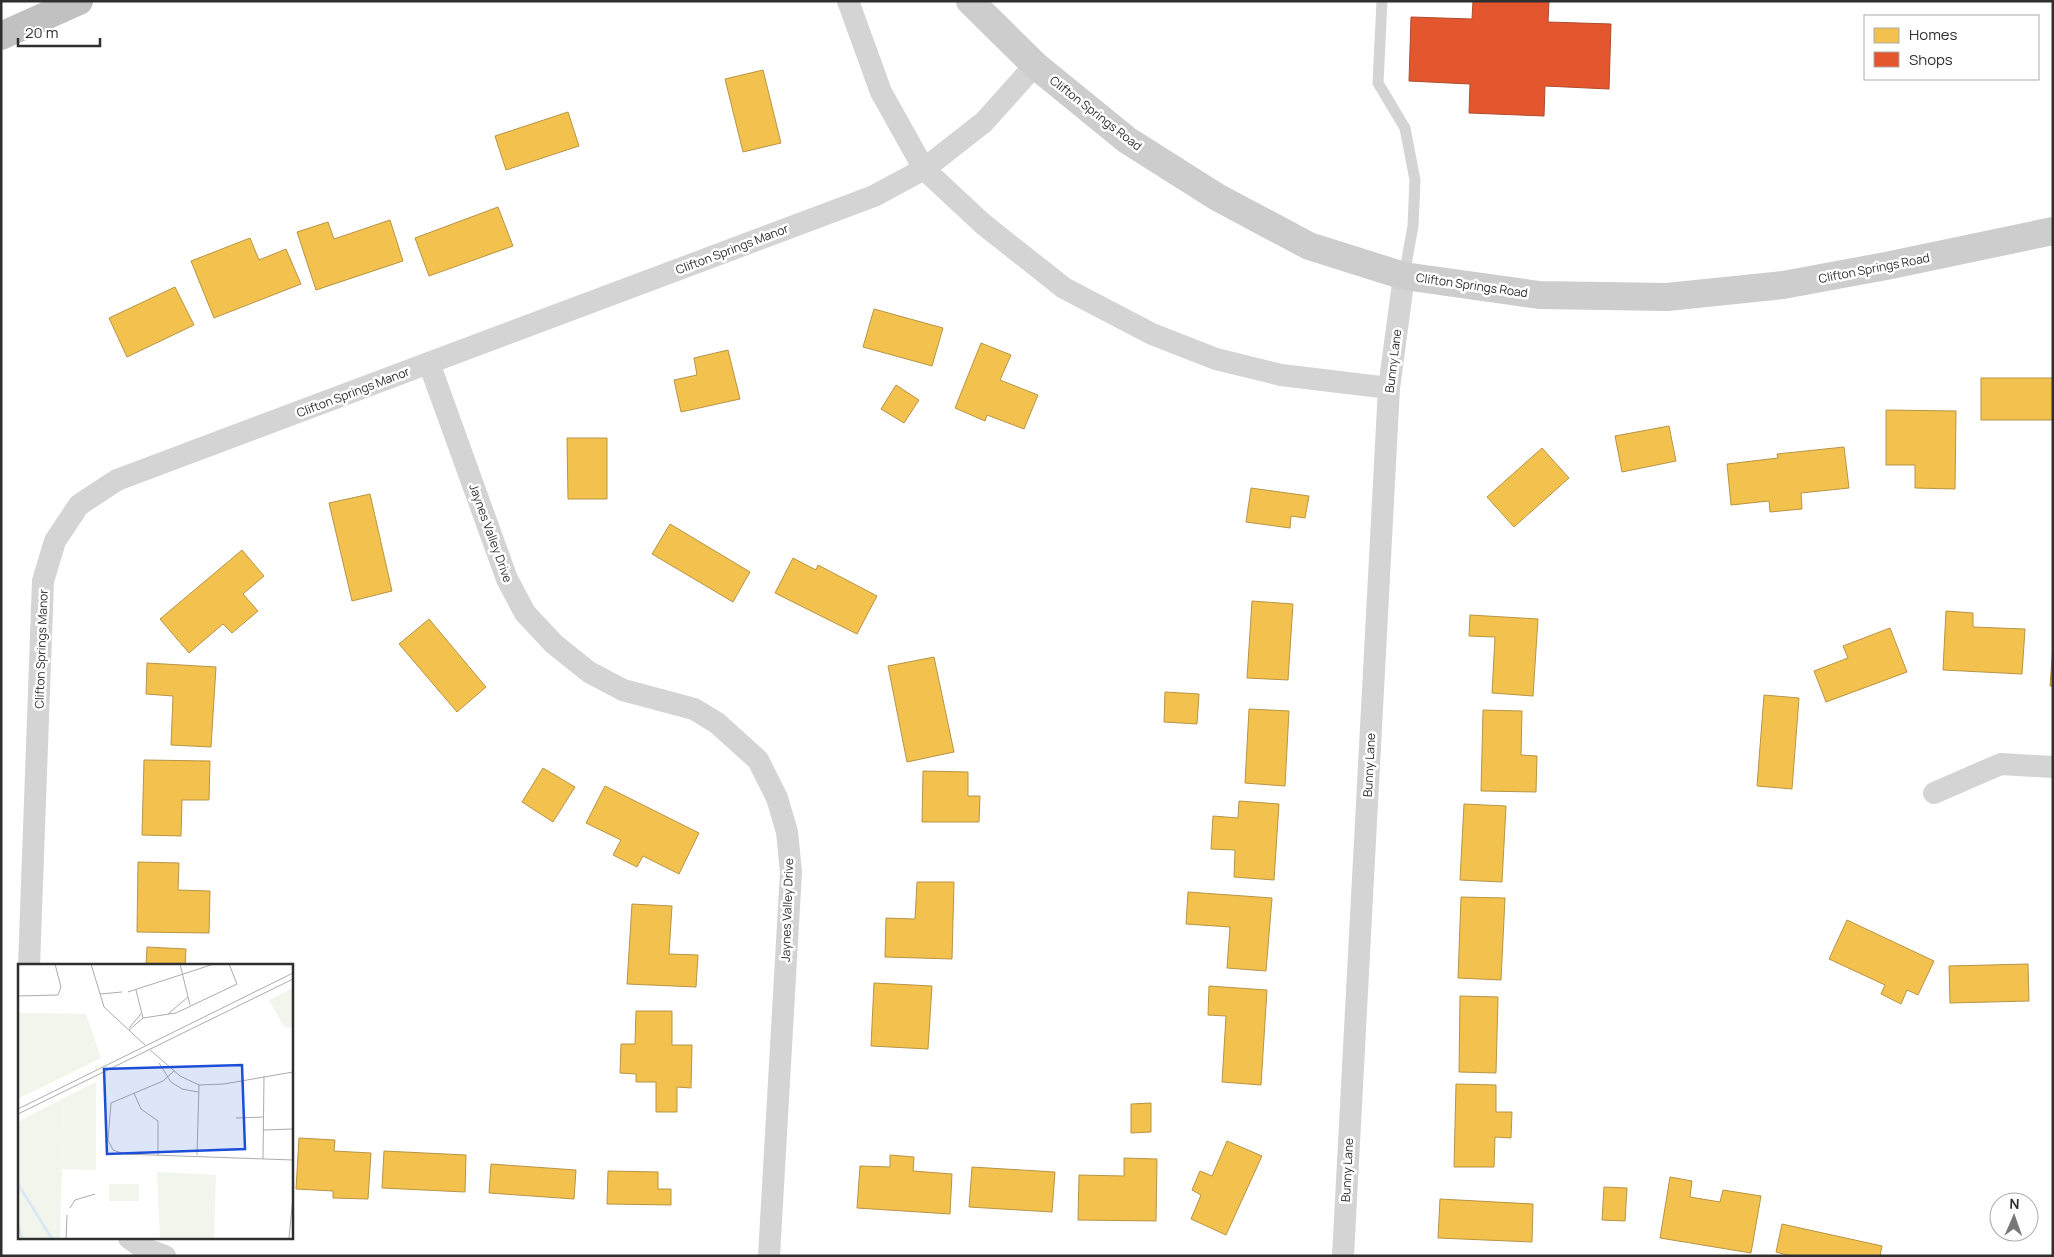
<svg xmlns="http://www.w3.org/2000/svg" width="2054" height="1257" font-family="Manrope,sans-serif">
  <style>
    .homes { fill: #f2c14e; stroke: #b89545 }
    .shops { fill: #e4572e; stroke: #ae4b2e }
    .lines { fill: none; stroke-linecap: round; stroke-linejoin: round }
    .lane { stroke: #d4d4d4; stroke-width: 11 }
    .street { stroke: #d4d4d4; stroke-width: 22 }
    .secondary { stroke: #cdcdcd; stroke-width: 28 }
    .highway { stroke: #c1c1c1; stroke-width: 28 }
    .labels { text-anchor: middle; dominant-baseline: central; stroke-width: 5; stroke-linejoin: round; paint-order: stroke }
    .street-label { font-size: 12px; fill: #2f2f2f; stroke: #fff }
    .inset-river { fill: none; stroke: #d7e8f4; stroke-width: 2.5 }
    .inset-road { fill: none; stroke: #acacac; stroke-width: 1 }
    .view { fill: #1d4ed8; fill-opacity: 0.15; stroke: #1d4ed8; stroke-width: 2.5 }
    .inset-edge { fill: none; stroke: #2f2f2f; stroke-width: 2.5 }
  </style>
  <rect width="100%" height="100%" fill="#fff"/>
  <g class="homes">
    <polygon points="763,70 781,143 743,152 725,79"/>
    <polygon points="568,112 579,146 506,170 495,136"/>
    <polygon points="498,207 513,246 429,276 415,238"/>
    <polygon points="390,220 403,261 316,290 297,232 328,222 334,239"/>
    <polygon points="250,238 259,260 286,249 301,284 214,318 191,261"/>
    <polygon points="175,287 194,325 127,357 109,318"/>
    <polygon points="874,309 943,328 932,366 863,347"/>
    <polygon points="981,343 1011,355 1000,380 1038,395 1024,429 987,415 985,421 955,408"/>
    <polygon points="728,350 740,399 681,412 674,380 697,375 694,358"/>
    <rect x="1981" y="378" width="72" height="42"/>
    <polygon points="896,385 919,400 904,423 881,409"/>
    <polygon points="1886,410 1956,411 1955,489 1915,488 1915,465 1886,465"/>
    <polygon points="1669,426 1676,461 1622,472 1615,436"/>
    <polygon points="567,438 607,438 607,499 568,499"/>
    <polygon points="1844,447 1849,488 1801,493 1802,509 1770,512 1769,501 1731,505 1727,464 1778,458 1777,454"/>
    <polygon points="1542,448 1569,478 1514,527 1487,497"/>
    <polygon points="1251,488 1309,496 1305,518 1291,516 1290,528 1246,522"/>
    <polygon points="370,494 392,591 352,601 329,503"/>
    <polygon points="670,524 750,572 733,602 652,554"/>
    <polygon points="242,550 264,576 243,594 258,611 232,633 223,624 189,653 160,619"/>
    <polygon points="793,558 816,570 818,565 877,596 857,634 775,593"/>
    <polygon points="1252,601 1293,604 1288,680 1247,678"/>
    <polygon points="1946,611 1973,613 1973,627 2025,629 2022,674 1943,670"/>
    <polygon points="1470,615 1538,619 1533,696 1492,693 1495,637 1469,636"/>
    <polygon points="429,619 486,687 457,712 399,644"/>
    <polygon points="1890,628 1907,672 1826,702 1814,671 1848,658 1843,646"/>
    <polygon points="2053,646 2053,686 2050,686"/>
    <polygon points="934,657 954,752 907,762 888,666"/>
    <polygon points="147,663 216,667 211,747 171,745 173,696 146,694"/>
    <polygon points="1165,692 1199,694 1197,724 1164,722"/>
    <polygon points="1764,695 1799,698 1792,789 1757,786"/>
    <polygon points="1249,709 1289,711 1285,786 1245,783"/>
    <polygon points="1483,710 1522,711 1521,755 1537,756 1536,792 1481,791"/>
    <polygon points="144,760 210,761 209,800 182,800 181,836 142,835"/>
    <polygon points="543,768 575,787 553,822 522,802"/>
    <polygon points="923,771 968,772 968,796 980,796 979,822 922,822"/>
    <polygon points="605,786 699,833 679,874 643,856 637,867 613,855 621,840 586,823"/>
    <polygon points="1239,801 1279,804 1274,880 1234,877 1235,850 1211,849 1213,816 1238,818"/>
    <polygon points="1464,804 1506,806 1502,882 1460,880"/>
    <polygon points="138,862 179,863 178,890 210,891 209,933 137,932"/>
    <polygon points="917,882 954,882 952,959 885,957 886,918 915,919"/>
    <polygon points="1188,892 1272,898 1266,971 1227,968 1230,927 1186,924"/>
    <polygon points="1461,897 1505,898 1501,980 1458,978"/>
    <polygon points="632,904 672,906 669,954 698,955 696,987 627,984"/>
    <polygon points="1847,920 1934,961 1918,995 1907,990 1901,1004 1881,994 1885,985 1829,959"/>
    <polygon points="147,947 186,949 185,966 146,966"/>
    <polygon points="2028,964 2029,1001 1950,1003 1949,966"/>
    <polygon points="874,983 932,986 928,1049 871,1046"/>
    <polygon points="1209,986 1267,990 1261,1085 1222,1082 1226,1016 1208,1015"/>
    <polygon points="1460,996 1498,997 1496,1073 1459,1072"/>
    <polygon points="636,1011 672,1011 672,1045 692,1045 691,1088 677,1087 677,1112 656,1112 656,1082 636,1082 636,1074 620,1073 621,1044 635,1044"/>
    <polygon points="1456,1084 1496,1085 1496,1112 1512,1112 1511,1138 1495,1137 1494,1167 1454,1167"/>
    <polygon points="1151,1103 1151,1132 1131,1133 1131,1104"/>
    <polygon points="299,1138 335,1140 334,1151 371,1153 368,1199 333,1198 333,1191 296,1189"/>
    <polygon points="1227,1141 1262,1156 1226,1235 1191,1219 1201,1195 1192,1190 1200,1171 1212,1176"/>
    <polygon points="384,1151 466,1155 465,1192 382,1188"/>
    <polygon points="890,1155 914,1157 913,1171 952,1174 950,1214 857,1208 860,1166 890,1167"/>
    <polygon points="1124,1158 1157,1159 1156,1221 1078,1220 1079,1175 1124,1176"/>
    <polygon points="491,1164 576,1170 574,1199 489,1193"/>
    <polygon points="972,1167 1055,1172 1052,1212 969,1207"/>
    <polygon points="608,1171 658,1172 658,1189 671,1189 671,1205 607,1204"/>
    <polygon points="1670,1177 1692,1181 1690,1197 1720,1202 1723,1190 1761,1196 1751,1253 1660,1238"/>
    <polygon points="1604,1187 1627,1188 1625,1221 1602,1220"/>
    <polygon points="1440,1199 1533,1204 1532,1242 1438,1238"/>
    <polygon points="1782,1224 1882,1246 1880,1256 1791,1256 1776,1252"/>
  </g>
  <polygon class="shops" points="1473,1 1549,1 1548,22 1611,24 1609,89 1545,86 1544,116 1469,113 1470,84 1409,81 1411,17 1472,19"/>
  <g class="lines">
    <polyline class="lane" points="1382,1 1378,83 1405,128 1415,180 1413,226 1404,276"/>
    <g class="street">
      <polyline points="848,1 881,92 924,169 983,224 1064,288 1152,334 1216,359 1281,375 1389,388"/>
      <polyline points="429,363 507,579 525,613 554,644 589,672 623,690 694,709 717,723 758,760 777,798 787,832 791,872 769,1256"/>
      <polyline points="1934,793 2001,764 2053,767"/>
      <polyline points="29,966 43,581 55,541 79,505 117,480 874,196 924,169 984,122 1035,65"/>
      <polyline points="129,1238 143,1248 165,1256"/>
      <polyline points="1343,1256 1389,388 1404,276"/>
    </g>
    <polyline class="secondary" points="970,1 1035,65 1127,140 1217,197 1309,246 1404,276 1539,295 1667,297 1783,285 1886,266 2053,231"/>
    <polyline class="highway" points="1,36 79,1"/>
  </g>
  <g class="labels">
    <g class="street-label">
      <text transform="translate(1096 113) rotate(38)">Clifton Springs Road</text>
      <text transform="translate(732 249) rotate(-21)">Clifton Springs Manor</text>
      <text transform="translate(1874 268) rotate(-11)">Clifton Springs Road</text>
      <text transform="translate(1472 285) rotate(8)">Clifton Springs Road</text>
      <text transform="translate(1393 361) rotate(-83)">Bunny Lane</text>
      <text transform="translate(353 392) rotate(-21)">Clifton Springs Manor</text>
      <text transform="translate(491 533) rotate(70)">Jaynes Valley Drive</text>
      <text transform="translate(41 649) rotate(-88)">Clifton Springs Manor</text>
      <text transform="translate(1369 765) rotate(-87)">Bunny Lane</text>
      <text transform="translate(787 910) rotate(-88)">Jaynes Valley Drive</text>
      <text transform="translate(1347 1170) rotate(-87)">Bunny Lane</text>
    </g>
  </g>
  <g transform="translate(18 964)">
    <rect width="275" height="275" fill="#fff"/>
    <path d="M 0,49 L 68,50 L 83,94 L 0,135 ZM 46,134 L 42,275 L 0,275 L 0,158 ZM 91,220 L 121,220 L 121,237 L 91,237 Z" fill="#f1f5eb"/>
    <path d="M 275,24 L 275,64 L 266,63 L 251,36 ZM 78,118 L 78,206 L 44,205 L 46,134 ZM 139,208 L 198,211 L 196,275 L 142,275 Z" fill="#f1f5eb"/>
    <path class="inset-river" d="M 0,220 L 34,275M 0,260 L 4,275"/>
    <path class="inset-road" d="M 73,0 L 86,43 L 127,81M 162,0 L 172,41M 118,26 L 125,54M 110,28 L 196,0M 82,30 L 104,28M 0,32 L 40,31 L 43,23 L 37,0M 150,50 L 170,33M 111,64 L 123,50M 111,66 L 125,54 L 158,49 L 219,20 L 211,0M 131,85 L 162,112 L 181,121 L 206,120 L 275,108M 141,99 L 153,118 L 164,125 L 180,128M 156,107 L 145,117 L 93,139 L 90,176 L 95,186 L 106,190 L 275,196M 116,129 L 123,145 L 140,157 L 140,191M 0,145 L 275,9M 0,150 L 275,15M 218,154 L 246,153M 275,165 L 275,145M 245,166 L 275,165M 179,191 L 181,121M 245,195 L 246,112M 52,244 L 57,236 L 77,230M 271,274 L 275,233M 48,275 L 49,251"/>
    <path class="view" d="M 224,101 L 227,185 L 89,190 L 86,105 Z"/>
    <rect width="275" height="275" class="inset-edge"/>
  </g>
  <rect width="2054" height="1257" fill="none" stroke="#2f2f2f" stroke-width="5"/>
  <rect x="1864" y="15" width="175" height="65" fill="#ffffff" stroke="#acacac"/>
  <rect x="1874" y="28" width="25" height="15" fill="#f2c14e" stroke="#acacac"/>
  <text x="1909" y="40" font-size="15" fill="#2f2f2f">Homes</text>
  <rect x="1874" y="52" width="25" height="15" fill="#e4572e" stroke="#acacac"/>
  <text x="1909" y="65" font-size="15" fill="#2f2f2f">Shops</text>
  <g transform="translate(2014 1217) rotate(2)"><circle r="24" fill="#ffffff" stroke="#acacac"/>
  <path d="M0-4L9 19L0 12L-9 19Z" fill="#787878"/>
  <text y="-8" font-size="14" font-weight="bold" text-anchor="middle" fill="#2f2f2f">N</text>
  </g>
  <path d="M18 38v8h82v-8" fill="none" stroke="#2f2f2f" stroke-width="2.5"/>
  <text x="25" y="38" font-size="15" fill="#2f2f2f" stroke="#ffffff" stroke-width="4" paint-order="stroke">20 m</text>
</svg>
